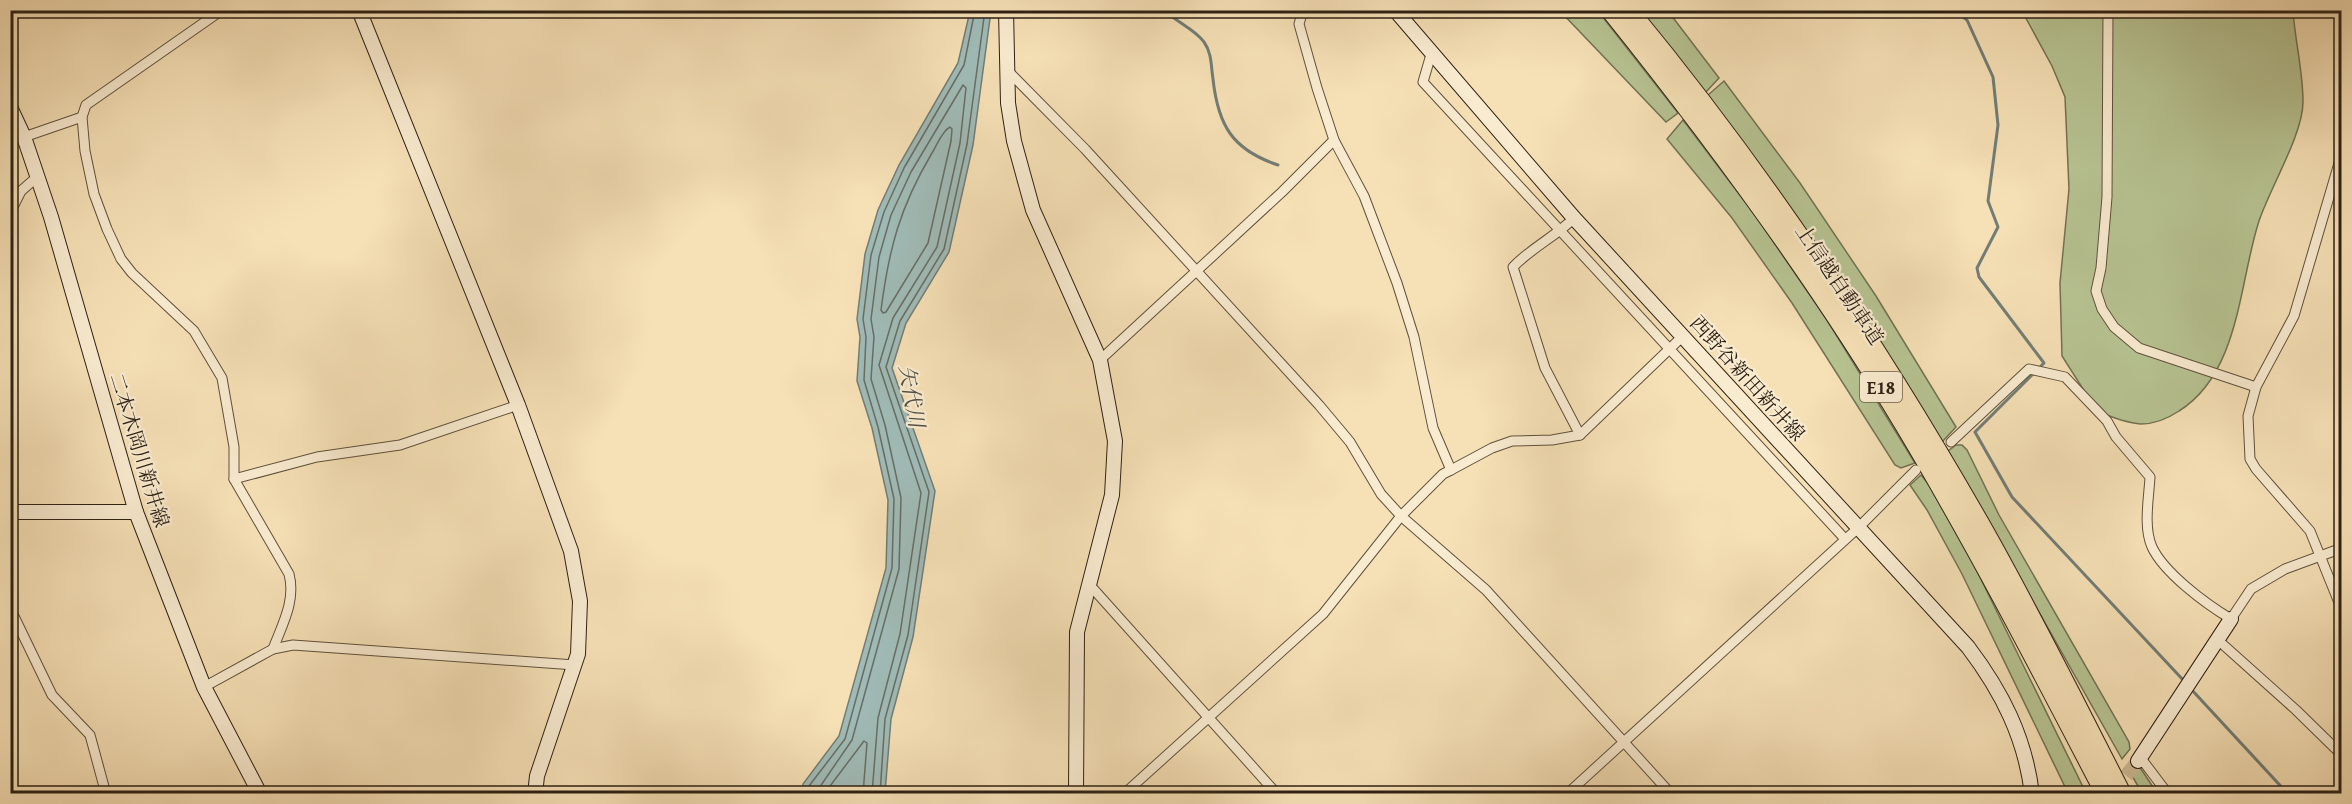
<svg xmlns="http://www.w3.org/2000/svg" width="2352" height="804" font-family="'Gentium Book Plus','Noto Serif JP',serif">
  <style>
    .green { fill: #b7c392; stroke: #727253; stroke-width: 1.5 }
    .water { fill: #a0bbb7; stroke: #727d76; stroke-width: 1.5 }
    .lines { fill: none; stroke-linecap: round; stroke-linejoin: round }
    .shore { stroke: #666e66; stroke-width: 1.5 }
    .stream { stroke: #727d76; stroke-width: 3 }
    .secondary-tunnel { stroke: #ceba96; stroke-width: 14; stroke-dasharray: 14 7; stroke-linecap: butt }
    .street-casing { stroke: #5f513c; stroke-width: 11 }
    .secondary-casing { stroke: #2d2114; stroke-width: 16 }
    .highway-casing { stroke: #2d2114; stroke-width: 20 }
    .street { stroke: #f9ebd0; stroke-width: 9 }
    .secondary { stroke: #f9ebd0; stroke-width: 14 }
    .highway { stroke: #f6e0b6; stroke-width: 18 }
    .labels { text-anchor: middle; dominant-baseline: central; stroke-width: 4.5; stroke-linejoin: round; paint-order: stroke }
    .shield { fill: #f9ebd0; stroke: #6a5e4c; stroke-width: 1.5 }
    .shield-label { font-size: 18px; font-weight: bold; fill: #2d2114 }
    .street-label { font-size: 20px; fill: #2d2114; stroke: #f9ebd0 }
    .water-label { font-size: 21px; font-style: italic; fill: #504f45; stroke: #f9ebd0 }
  </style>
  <rect width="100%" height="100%" fill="#f6e0b6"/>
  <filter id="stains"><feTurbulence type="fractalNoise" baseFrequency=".00333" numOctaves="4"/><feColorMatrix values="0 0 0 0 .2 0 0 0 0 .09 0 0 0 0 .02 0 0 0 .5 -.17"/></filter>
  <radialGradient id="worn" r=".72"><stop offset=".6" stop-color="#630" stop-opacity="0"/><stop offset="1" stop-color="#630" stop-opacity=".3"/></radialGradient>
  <g class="green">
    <polygon points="1560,11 1598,11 1678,113 1666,122"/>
    <polygon points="1641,11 1668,11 1719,78 1705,93"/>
    <path d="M 2022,11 L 2293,11 C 2295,40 2303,72 2303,102 C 2303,134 2270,188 2259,221 C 2239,282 2240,373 2179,411 C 2167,419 2156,424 2141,424 C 2126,423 2111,417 2097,411 L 2062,356 L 2060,283 L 2069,189 L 2065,97 L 2052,66 Z"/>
    <polygon points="1724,81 1800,183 1876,296 1956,427 1942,442 1855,303 1708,95"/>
    <polygon points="1683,120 1755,215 1827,320 1915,463 1901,468 1895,465 1792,303 1732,218 1667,139"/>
    <polygon points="1956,445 1962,445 1967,450 1999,515 2129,742 2130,749 2122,759 1948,451"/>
    <polygon points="1921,475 1931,487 1975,567 2086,793 2068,793 1962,574 1927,510 1910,485"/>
    <polygon points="2136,768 2141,769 2157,793 2142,793 2131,774"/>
  </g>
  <polygon class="water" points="970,11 991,11 973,145 949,252 906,323 892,368 935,491 913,637 891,719 885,793 801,793 803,784 839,736 886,568 888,500 872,428 857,381 860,337 857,319 865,254 878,210 899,165 958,63"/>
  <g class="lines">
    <g class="shore">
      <path d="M 950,127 L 952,129 L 951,141 L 928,243 L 886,312 L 883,313 L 881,310 C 889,248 900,207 932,153 C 937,145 942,131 950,127 Z"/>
      <polyline points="807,794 809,786 845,739 892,568 894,499 878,427 864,380 866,337 863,319 871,255 884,212 904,168 964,65 975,10"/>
      <polyline points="815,794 852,740 899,569 901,498 885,425 871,379 874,337 871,319 879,257 891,215 911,172 963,85 966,88 960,143 937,247 893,318 879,365 921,493 900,634 878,718 872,794"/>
      <polyline points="824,794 864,741 867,743 863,794"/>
      <polyline points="880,794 885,719 908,635 929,492 886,367 900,321 944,249 967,144 985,10"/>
    </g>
    <g class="stream">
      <path d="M 1164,10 C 1176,22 1195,29 1204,42 C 1212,53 1211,67 1213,79 C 1218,126 1233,150 1278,165"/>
      <polyline points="1954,10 1967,20 1993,77 1998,125 1988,201 1998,227 1977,268 1979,277 2044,363 1975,432 2012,497 2185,682"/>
      <polyline points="2342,416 2339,426 2342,440"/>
      <polyline points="2191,689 2288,794"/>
    </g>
    <polyline class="secondary-tunnel" points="2113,792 2138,761"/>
    <defs>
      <g id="street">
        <path d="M 222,10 L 86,105 L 82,117 L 85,151 L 94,194 L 107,229 L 121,259 L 132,273 L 194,331 L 222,378 L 234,447 L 234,479 L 289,574 C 296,601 282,625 273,649"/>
        <polyline points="2108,10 2107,197 2101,268 2096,291 2102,309 2114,327 2139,348 2256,387"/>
        <polyline points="1432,51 1423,82 1845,539"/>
        <polyline points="1007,70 1085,149 1319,405 1350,442 1381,494 1401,516 1486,590 1671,794"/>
        <polyline points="24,137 82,117"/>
        <polyline points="2342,153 2294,316 2256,387 2248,416 2250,459 2256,469 2310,531 2342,610"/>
        <polyline points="10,213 21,191 37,177"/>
        <path d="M 1574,218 C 1555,237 1531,248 1513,267 L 1545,368 L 1580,435"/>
        <polyline points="1100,360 1282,192 1334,140"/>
        <path d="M 1951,442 L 2029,369 L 2065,377 L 2107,421 L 2116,437 L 2150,477 C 2149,497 2143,527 2152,547 C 2164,573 2206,604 2231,619 L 2251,589 L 2285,569 L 2342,548"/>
        <polyline points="1451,470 1492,448 1512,441 1552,440 1580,435 1684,335"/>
        <polyline points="234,479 317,457 400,445 518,405"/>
        <polyline points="1088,583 1277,794"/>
        <polyline points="10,608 52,695 90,735 106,794"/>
        <polyline points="2219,641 2296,710 2342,755"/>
        <polyline points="204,687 273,649 293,645 575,665"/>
        <polyline points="2140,757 2168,794"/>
        <polyline points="1124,794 1323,614 1401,516 1443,474 1451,470 1433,428 1414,337 1397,283 1364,196 1334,140 1317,88 1299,24 1303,10"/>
        <polyline points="1567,794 1858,528 1916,470"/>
      </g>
      <g id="secondary">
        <polyline points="359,10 518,405 571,551 580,601 578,654 537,776 535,794"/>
        <polyline points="1006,10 1008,103 1014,141 1033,210 1100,360 1115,441 1112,495 1077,632 1076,794"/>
        <path d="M 1395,10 L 1574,218 L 1968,647 C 2002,692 2025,737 2032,794"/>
        <polyline points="10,107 24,137 51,217 136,512 204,687 260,794"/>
        <polyline points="10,512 136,512"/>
        <polyline points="2138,761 2231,619"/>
      </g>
      <g id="highway">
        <path d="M 1610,10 C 1716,142 1817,279 1904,425 C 1976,545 2040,669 2105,794"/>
        <path d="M 1629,10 C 1762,171 1878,345 1981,525 C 2031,613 2076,704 2122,794"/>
      </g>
    </defs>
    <use href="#street" class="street-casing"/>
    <use href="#secondary" class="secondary-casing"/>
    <use href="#highway" class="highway-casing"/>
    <use href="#street" class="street"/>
    <use href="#secondary" class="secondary"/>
    <use href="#highway" class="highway"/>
  </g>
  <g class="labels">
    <rect class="shield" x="1860" y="372" width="42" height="30" rx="4.5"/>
    <g class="shield-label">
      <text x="1881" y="387">E18</text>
    </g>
    <g class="street-label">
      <text transform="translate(1840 284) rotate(56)">上信越自動車道</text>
      <text transform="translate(1748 378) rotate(48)">西野谷新田新井線</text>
      <text transform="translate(140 450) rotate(73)">二本木岡川新井線</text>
    </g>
    <g class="water-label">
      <text transform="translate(912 396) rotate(80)">矢代川</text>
    </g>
  </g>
  <rect width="2352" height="804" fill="none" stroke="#f6e0b6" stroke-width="36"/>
  <rect x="12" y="12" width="2328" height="780" fill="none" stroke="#2d2114" stroke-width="3"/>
  <rect x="18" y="18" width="2316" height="768" fill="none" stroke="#2d2114" stroke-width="1.5"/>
  <rect width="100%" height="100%" filter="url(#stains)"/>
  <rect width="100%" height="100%" fill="url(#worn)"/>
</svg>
